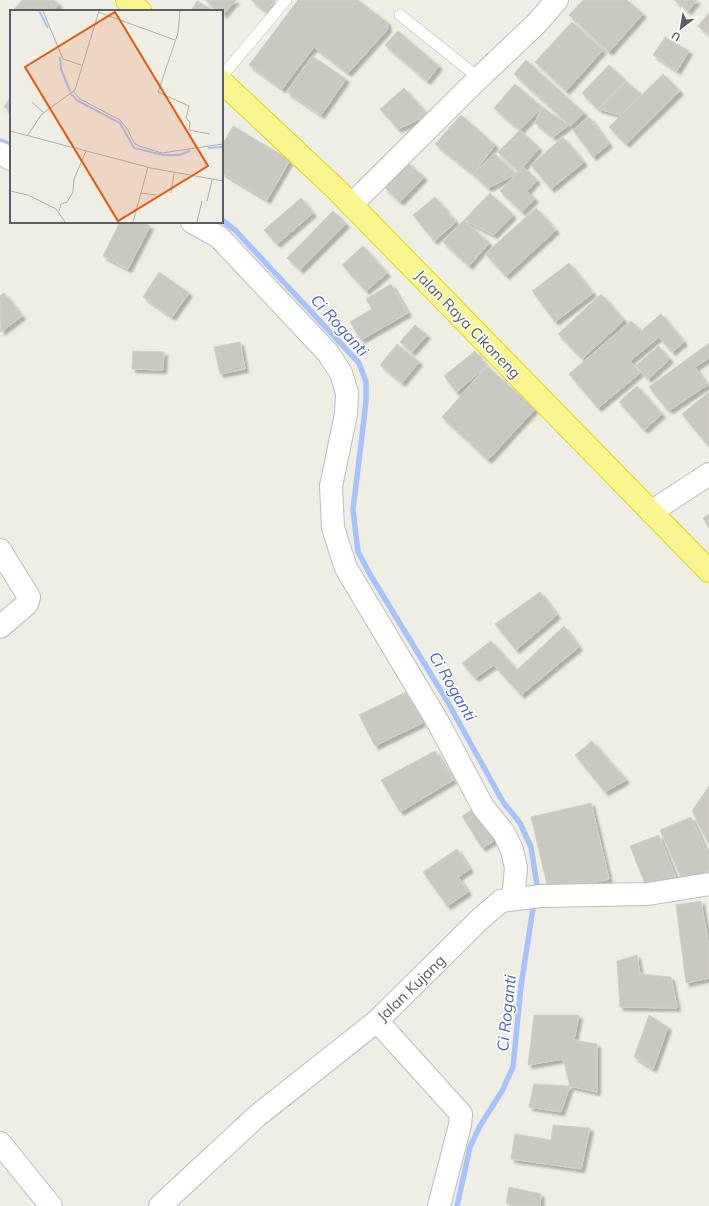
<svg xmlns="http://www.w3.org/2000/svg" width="709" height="1206" font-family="Mulish,sans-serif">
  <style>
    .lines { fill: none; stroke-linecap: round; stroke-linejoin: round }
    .stream { stroke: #a6c3fc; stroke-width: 5.5 }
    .building { fill: #c9c8c1; stroke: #d2d1c2; filter: url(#shadow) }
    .lane-casing { stroke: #bbbcc2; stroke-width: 12 }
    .street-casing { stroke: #bbbcc2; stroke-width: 24 }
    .highway-casing { stroke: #e9d609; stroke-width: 24 }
    .lane { stroke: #fff; stroke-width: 11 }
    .street { stroke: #fff; stroke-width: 22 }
    .highway { stroke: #f9f690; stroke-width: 22 }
    .labels { text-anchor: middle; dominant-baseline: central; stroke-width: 3; stroke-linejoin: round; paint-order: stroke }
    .street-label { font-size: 15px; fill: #5c5d64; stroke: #fff }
    .water-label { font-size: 16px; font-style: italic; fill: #4967bf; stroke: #fff }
    .inset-river { fill: none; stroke: #a6c3fc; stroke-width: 2 }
    .inset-road { fill: none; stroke: #b0b0ad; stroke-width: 1 }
    .view { fill: #e8590c; fill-opacity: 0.15; stroke: #e8590c; stroke-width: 2 }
    .inset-edge { fill: none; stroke: #5c5d64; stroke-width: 2 }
  </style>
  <defs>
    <filter id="shadow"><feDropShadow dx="3.5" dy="3.5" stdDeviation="1" flood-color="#0004"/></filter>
  </defs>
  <rect width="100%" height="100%" fill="#eeeee4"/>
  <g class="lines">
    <g class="stream">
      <polyline points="0,141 11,145"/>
      <polyline points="222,220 235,230 359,363 366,382 366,402 353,510 358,552 371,576 446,699 503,802 520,823 531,847 537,885 536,892"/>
      <polyline points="457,1206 470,1147 480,1126 502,1091 513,1067 521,986 534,902"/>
    </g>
  </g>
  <g class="building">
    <polygon points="22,0 54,0 59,4 53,11 13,11"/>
    <polygon points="205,0 236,0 223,15 222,11 218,11"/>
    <polygon points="251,0 276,0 267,12"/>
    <polygon points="298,0 358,0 387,22 388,29 348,73 314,47 282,89 249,65"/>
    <polygon points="583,0 627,0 643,14 609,52 569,15"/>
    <polygon points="674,0 697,0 688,11"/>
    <polygon points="197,1 214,11 191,11"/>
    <polygon points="709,13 709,35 698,26"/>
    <polygon points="572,22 603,50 566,91 535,62"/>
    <polygon points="398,31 439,66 427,81 385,45"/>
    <polygon points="665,37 689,51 677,71 653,55"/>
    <polygon points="312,56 346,79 321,115 287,92"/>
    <polygon points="526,60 584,113 571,126 514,74"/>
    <polygon points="609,65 626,81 598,109 582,93"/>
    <polygon points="663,74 680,91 626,144 609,127"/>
    <polygon points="626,81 641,94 621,115 598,109"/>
    <polygon points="515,84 542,107 520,130 494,108"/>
    <polygon points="404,88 428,115 398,129 380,109"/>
    <polygon points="11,96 11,112 4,107"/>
    <polygon points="542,107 569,125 553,137 535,123"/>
    <polygon points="461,115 495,145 473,174 435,144"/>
    <polygon points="589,117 609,144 593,157 573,130"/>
    <polygon points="233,126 290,160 267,200 222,173 222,145"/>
    <polygon points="520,130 539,148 523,167 517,170 498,152"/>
    <polygon points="563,137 584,162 551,189 531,165"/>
    <polygon points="494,153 516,174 488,188 473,174"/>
    <polygon points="408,163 424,177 400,202 385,188"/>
    <polygon points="523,167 537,180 527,191 535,199 522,212 500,191"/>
    <polygon points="490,193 513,215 494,235 464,220"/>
    <polygon points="435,197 456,222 434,241 413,215"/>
    <polygon points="301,198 313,213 277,244 264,230"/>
    <polygon points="536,208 556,230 506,276 485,254"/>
    <polygon points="333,211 346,224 300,270 287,258"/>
    <polygon points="464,220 489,243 469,266 443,242"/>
    <polygon points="120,222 141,222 150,226 128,269 103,256"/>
    <polygon points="363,246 387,273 366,291 342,265"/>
    <polygon points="569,263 593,293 555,322 532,291"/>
    <polygon points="159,272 189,293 172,317 143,297"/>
    <polygon points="391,284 408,313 361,340 350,322 372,309 366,299"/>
    <polygon points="4,293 22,316 1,332 0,296"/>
    <polygon points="601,294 624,320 582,359 558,334"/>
    <polygon points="661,314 684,342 672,352 659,337 630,361 640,373 598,408 569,374 631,321 641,331"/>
    <polygon points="415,325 427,335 412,352 400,342"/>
    <polygon points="240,342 245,369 220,374 214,347"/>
    <polygon points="709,343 709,358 695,367 707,385 670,410 665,407 649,387"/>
    <polygon points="397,344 419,362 402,383 380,365"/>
    <polygon points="658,346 670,359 648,379 636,366"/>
    <polygon points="133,351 164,352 163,370 132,369"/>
    <polygon points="475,351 487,366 456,392 444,376"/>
    <polygon points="487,366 535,409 488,460 442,417"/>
    <polygon points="637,386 662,414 644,430 619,402"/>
    <polygon points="709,392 709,447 682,414"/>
    <polygon points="709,514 709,528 703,518"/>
    <polygon points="540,592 557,615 516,650 495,624"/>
    <polygon points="564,626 579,647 521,695 494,665 475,678 462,663 491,641 517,670"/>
    <polygon points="406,692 422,723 375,746 359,715"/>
    <polygon points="592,741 626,780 605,792 575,755"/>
    <polygon points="435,751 453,780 400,812 381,780"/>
    <polygon points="709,786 709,845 692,811"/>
    <polygon points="591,803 609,879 549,893 531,817"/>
    <polygon points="481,804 501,836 482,848 462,816"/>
    <polygon points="691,817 709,857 709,871 683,882 660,830"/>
    <polygon points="659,835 676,878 647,889 630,846"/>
    <polygon points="457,849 470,869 458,877 468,892 447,906 423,872"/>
    <polygon points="701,901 709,948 709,978 686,983 676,905"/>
    <polygon points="637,955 640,974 671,977 677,1008 620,1007 617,961"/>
    <polygon points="534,1015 579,1015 574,1040 597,1044 597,1092 570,1086 563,1059 528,1065"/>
    <polygon points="649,1015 668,1027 653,1069 634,1057"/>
    <polygon points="534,1084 570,1086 561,1112 529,1107"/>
    <polygon points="553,1125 590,1128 581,1169 511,1159 515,1134 551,1140"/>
    <polygon points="509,1187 541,1194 540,1206 515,1206 506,1203"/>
  </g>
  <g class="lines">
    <defs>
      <g id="lane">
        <polyline points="400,15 479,78"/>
        <polyline points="222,76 286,0"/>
      </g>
      <g id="street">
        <polyline points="0,153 11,159"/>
        <polyline points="351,205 479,78 536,24 557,0"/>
        <polyline points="192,222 219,237 328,353 341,373 347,393 346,414 331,486 333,528 346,568 439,724 483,807 504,833 512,850 516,868 513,899"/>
        <polyline points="651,512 709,474"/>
        <polyline points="0,550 29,597 27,604 0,627"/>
        <polyline points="377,1021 461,1114 460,1125 439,1206"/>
        <polyline points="0,1143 51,1206"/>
        <polyline points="160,1206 257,1116 377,1021 479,920 501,901 541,896 648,894 709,884"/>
      </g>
      <g id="highway">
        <polyline points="127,0 140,11"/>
        <polyline points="222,82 336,189 709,571"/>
      </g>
    </defs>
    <use href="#lane" class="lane-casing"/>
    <use href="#street" class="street-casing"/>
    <use href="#highway" class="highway-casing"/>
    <use href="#lane" class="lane"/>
    <use href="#street" class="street"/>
    <use href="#highway" class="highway"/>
  </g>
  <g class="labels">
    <g class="street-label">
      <text transform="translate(468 324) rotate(46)">Jalan Raya Cikoneng</text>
      <text transform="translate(411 988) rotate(-44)">Jalan Kujang</text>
    </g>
    <g class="water-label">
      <text transform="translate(340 325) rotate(48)">Ci Roganti</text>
      <text transform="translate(453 686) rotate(60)">Ci Roganti</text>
      <text transform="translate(506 1013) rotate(-84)">Ci Roganti</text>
    </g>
  </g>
  <g transform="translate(10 10)">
    <rect width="213" height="213" fill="#eeeee4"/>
    <path class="inset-river" d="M 29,1 L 38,18M 50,47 L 51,59 L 60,81M 61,84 L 68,91 L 110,113 L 124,138 L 153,145 L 169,145 L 180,141M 198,138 L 213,137"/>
    <path class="inset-road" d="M 33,1 L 53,49 L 71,55M 170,1 L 168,23 L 148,82 L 179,96 L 176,108 L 180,112 L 179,120 L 200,124M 88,2 L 165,30M 63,81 L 70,89 L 110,110 L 118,120 L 124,133 L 129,136 L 152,143 L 213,134M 22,92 L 34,103M 0,121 L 141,158 L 213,171M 17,126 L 32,104 L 65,80 L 89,1M 0,181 L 18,185 L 46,199 L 55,212M 131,183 L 146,185M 161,183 L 164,163M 197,191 L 202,170M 49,201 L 51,194 L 57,192 L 63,182 L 64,169 L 76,141M 123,212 L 138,157M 187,212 L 192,191"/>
    <path class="view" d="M 105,2 L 198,156 L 108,211 L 15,57 Z"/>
    <rect width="213" height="213" class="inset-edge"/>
  </g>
  <g transform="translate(681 28) rotate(211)" stroke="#ffffff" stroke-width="3" paint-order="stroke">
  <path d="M0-3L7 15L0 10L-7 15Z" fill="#5c5d64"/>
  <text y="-6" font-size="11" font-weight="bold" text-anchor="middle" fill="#5c5d64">U</text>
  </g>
</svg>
